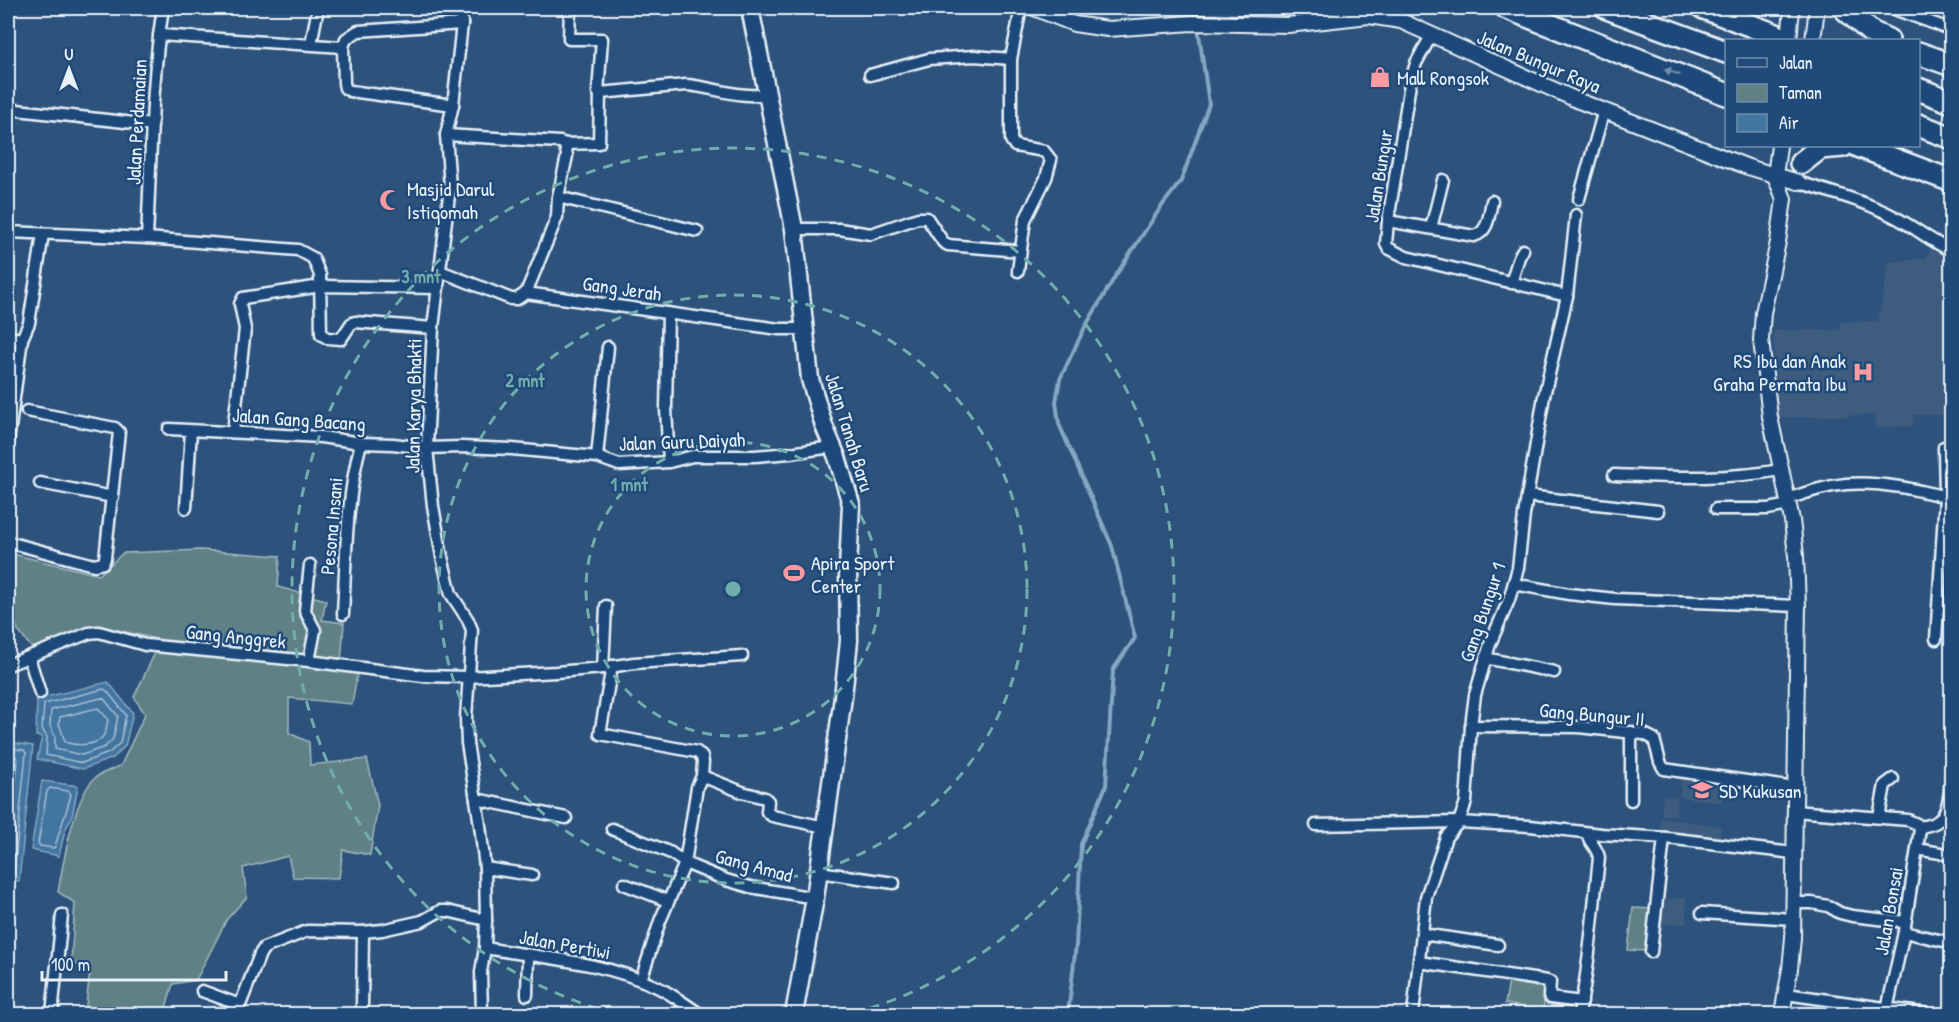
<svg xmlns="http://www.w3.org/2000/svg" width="1959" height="1022" font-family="'Patrick Hand',sans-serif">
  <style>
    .built { fill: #3e5b7e }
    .green { fill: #5f8186; stroke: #a4b9bf; stroke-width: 1.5 }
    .water { fill: #42759f; stroke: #84a7c3; stroke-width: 1.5 }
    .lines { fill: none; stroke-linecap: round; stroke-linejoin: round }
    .shore { stroke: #a6bfd4; stroke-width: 1.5 }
    .stream { stroke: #84a7c3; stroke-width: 4 }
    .minor-casing { stroke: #e8f1f8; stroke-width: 15 }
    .tertiary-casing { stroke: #e8f1f8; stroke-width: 18 }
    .secondary-casing { stroke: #e8f1f8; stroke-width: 21 }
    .motorway-casing { stroke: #e8f1f8; stroke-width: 26 }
    .minor { stroke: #1f4a7a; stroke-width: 10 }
    .tertiary { stroke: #1f4a7a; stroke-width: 14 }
    .secondary { stroke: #1f4a7a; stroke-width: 16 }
    .motorway { stroke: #1f4a7a; stroke-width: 21 }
    .oneway { fill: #6f8dac }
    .ring { fill: none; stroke: #71adac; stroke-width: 3; stroke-dasharray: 10 8 }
    .labels { text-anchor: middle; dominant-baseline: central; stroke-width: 5; stroke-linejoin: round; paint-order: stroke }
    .street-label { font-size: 20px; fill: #e8f1f8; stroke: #1f4a7a }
    .poi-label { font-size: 20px; fill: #e8f1f8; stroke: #1f4a7a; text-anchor: start }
    .centre { fill: #71adac; stroke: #1f4a7a; stroke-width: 3 }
    .ring-label { font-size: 18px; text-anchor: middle; font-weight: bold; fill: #71adac; stroke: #1f4a7a; stroke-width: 5; stroke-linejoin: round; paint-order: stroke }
  </style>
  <rect width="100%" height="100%" fill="#2d527c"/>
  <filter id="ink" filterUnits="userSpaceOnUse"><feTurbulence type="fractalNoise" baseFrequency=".0167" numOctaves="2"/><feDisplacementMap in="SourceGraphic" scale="12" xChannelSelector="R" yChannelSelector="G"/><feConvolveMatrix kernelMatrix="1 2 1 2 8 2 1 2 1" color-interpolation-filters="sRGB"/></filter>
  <g filter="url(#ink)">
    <g class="built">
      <polygon points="1933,246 1951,252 1951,445 1944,443 1944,415 1914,415 1913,426 1876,428 1874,415 1778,418 1773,330 1841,330 1841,322 1878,321 1889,262 1926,258"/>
      <polygon points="1681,777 1724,783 1722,803 1680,797"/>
      <polygon points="1663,796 1678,797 1676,816 1661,815"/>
      <polygon points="1661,818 1721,826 1719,843 1659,836"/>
      <polygon points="1686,897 1687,924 1659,924 1660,906 1665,906 1666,900"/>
    </g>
    <g class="green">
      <path d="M 201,550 L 280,556 L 278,587 L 326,600 L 322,620 L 344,623 L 341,663 L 359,665 L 352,704 L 289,698 L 289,733 L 309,742 L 310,765 L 367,759 L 378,805 L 370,855 L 343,850 L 339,878 L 293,877 L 288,856 L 243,868 L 247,897 L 227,919 L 196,980 L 173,984 L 164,1014 L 85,1014 L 90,971 L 71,962 L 75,903 L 58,892 C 63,864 74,795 96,777 C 103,772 114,769 121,765 L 145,714 L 134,697 L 161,640 L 95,625 L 32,648 L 18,631 L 10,603 L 8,603 L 8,553 L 99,575 L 123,553 Z"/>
      <polygon points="1633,908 1653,909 1645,951 1628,950"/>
      <polygon points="1509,981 1547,987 1543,1010 1505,1004"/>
    </g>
    <g class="water">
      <polygon points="108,682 133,713 125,746 113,758 83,769 37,759 42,737 36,736 37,699"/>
      <polygon points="8,742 33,746 19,881 8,880"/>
      <polygon points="42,781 78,786 72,817 65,830 59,856 31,850"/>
    </g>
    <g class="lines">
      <g class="shore">
        <polygon points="104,689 107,691 126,715 120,743 109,753 82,763 46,755 47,737 42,729 44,704"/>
        <polygon points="101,698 104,699 118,716 113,739 105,747 82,755 55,749 55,736 50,726 51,710"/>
        <path d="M 98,708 L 108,719 C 107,723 107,729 105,733 C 99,747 76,746 65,742 L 59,723 L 60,717 Z"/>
        <polyline points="8,748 24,750 26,753 14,872 8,875"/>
        <polyline points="8,755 16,757 18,760 8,858"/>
        <path d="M 50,788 L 68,791 L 71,794 C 67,812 60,828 55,847 L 53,848 L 40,846 L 38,843 L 47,791 Z"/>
      </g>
      <g class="stream">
        <polyline points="1197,19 1197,8"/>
        <polyline points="1068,1014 1076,945 1081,844 1106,786 1113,670 1135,638 1112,546 1059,424 1056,402 1060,379 1085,327 1116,275 1161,207 1181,181 1209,104 1198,27"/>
      </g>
      <defs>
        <g id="minor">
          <polyline points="461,8 462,24 453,105 446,135 450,187 433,328 427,448 433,506 442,557 451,594 468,620 472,630 466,718 467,743 480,825 485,868 486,920 485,948 481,972 482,1014"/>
          <polyline points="1891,8 1952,30"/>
          <polyline points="159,35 343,47"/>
          <polyline points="1431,36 1416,63 1410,84 1388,221 1386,244 1388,248 1406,257 1567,296"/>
          <polyline points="311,44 318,8"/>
          <polyline points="870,75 929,59 974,56 1011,59"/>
          <path d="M 600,93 L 686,85 C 714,87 739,99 768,94"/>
          <polyline points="453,105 350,91 345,88 344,83 343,47 346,39 358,31 462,24"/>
          <polyline points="8,109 152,125"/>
          <polyline points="446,135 560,142 565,144 567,156 558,197 557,217 526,293"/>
          <polyline points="565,144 599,143 600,93 598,92 602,39 569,39 570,8"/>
          <path d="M 1798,182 C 1829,192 1862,200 1891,215 C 1912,225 1930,241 1952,251"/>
          <polyline points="558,197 697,231"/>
          <polyline points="1579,199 1604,110"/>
          <path d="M 1388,221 L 1474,236 C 1489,232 1489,214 1492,201"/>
          <polyline points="1431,228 1443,180"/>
          <polyline points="794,229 839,229 871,234 918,218 927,218 943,242 948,245 1020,251"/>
          <polyline points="8,232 147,238 298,250 313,258 320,275 321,334 327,338 341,339 351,324 355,322 433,328"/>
          <path d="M 147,238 C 151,161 151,83 163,8"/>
          <polyline points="440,271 511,299 517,299 526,293 779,329 805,329"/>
          <polyline points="1018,271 1025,220 1046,178 1051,160 1044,151 1015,146 1011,140 1011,59 1021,8"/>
          <polyline points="1511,283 1519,257 1523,250"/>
          <polyline points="668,313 666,409 669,462"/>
          <polyline points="8,337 22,339"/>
          <polyline points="169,429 321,437 361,443 393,444 427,448 461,447 512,449 597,457 619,465 669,462 693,456 755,456 790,453 832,447"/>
          <polyline points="233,432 245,329 240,304 243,298 321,286 438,288"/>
          <polyline points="8,442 22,339 29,323 43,234"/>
          <polyline points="597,457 608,347"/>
          <path d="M 1614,475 C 1670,477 1726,480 1780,470"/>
          <polyline points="40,483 113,497"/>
          <polyline points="1527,496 1658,511"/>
          <path d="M 1788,499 C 1807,492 1826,486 1846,484 C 1881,481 1918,490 1951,498"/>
          <polyline points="186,508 191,431"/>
          <polyline points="1716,509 1768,509 1789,505"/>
          <polyline points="8,542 94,565 103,563 105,558 119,432 115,428 27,411"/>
          <polyline points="1514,584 1569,594 1615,599 1798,606"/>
          <path d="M 343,614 C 346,557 346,498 361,443"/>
          <polyline points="1936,639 1945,497 1944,447 1952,446"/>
          <polyline points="29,657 40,693"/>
          <polyline points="1485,658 1554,672"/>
          <polyline points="309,661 315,630 305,611 310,565"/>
          <polyline points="8,665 89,633 99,632 145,645 309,661 423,676 467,677 556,672 603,668 634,663 742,656"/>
          <polyline points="612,666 600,734 697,752 702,757 703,762 702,776 697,787 685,863 660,921 641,980"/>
          <polyline points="603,668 606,606"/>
          <polyline points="1471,726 1578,727 1644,734 1654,739 1660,762 1664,769 1795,788"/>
          <polyline points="1631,732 1631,800"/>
          <polyline points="702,776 742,792 765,798 768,801 767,812 772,816 825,827"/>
          <polyline points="476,799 566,818"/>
          <polyline points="1794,811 1908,820 1917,824 1920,829 1904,932 1886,1014"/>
          <polyline points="1879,817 1885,785 1893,779"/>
          <polyline points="1316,825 1459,822 1530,826 1601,834 1667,838 1793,853"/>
          <path d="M 1919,827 C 1925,826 1933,825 1938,821 C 1952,809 1950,781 1952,764"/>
          <polyline points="612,829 671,853 685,863 726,880 750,887 815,898"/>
          <polyline points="1917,849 1952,855"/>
          <polyline points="485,868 532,875"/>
          <polyline points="819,872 894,883"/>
          <polyline points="624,884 668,901"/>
          <polyline points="1794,903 1812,903 1828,906 1840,913 1852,916 1905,922"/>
          <polyline points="1702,913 1793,919"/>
          <polyline points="1904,932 1952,943"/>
          <polyline points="1422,934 1498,945"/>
          <path d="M 485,948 C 543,958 602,961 657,987 C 672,994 686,1005 700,1014"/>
          <polyline points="1651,952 1664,838"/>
          <polyline points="1419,962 1547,981 1550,982 1549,996 1550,998 1582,1002"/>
          <polyline points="202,991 240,1005 260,954 264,948 307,931 363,932 382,930 422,921 440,911 447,911 486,920"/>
          <polyline points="1786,994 1927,1014"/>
          <polyline points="527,995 528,955"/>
          <polyline points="362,1009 363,932"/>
          <polyline points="52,1014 62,915"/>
          <polyline points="1413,1014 1426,897 1446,837 1459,822 1466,802 1471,726 1475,695 1490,644 1509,600 1518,568 1524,515 1544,396 1567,296 1576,215"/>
          <path d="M 1579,1014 C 1590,963 1593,910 1599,858 C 1598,848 1589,843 1587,833"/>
        </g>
        <g id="tertiary">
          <polyline points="1034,8 1074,24 1108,29 1192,23 1288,25 1369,16 1401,21 1579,101 1748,167 1798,182"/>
          <polyline points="1789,40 1792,8"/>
          <polyline points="1813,40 1817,8"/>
          <polyline points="1779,146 1775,176 1784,199 1778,242 1763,313 1761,340 1770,417 1792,520 1796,556 1798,606 1793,938 1790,969 1782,1014"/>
        </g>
        <polyline id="secondary" points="750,8 794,229 810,379 824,426 837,457 851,504 848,569 849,641 843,697 815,898 794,1014"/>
        <g id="motorway">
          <polyline points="1507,8 1726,94"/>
          <polyline points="1607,8 1726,52"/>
          <polyline points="1704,8 1776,35"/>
          <polyline points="1844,8 1871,32 1888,40"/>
          <polyline points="1918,53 1952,65"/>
          <polyline points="1918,89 1952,102"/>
          <polyline points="1918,125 1952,138"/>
          <polyline points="1858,146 1952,181"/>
          <polyline points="1801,163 1820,148 1843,146"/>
        </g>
      </defs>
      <use href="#minor" class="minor-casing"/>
      <use href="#tertiary" class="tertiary-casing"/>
      <use href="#secondary" class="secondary-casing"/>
      <use href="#motorway" class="motorway-casing"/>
      <use href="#minor" class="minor"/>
      <use href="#tertiary" class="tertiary"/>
      <use href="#secondary" class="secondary"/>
      <use href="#motorway" class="motorway"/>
    </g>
    <defs><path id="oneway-solid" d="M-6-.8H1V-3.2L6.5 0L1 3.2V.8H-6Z" transform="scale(1.5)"/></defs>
    <use class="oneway" href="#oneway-solid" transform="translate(1672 72) rotate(-159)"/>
  </g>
  <g class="ring">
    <circle cx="733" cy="589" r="147"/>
    <circle cx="733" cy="589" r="294"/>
    <path d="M615 1014A441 441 0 1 1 851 1014"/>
  </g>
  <defs>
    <symbol id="shop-bare" viewBox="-9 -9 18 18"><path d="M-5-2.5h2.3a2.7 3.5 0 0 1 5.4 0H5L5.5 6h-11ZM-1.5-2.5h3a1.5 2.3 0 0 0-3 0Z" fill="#ff9aa2" stroke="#1f4a7a" stroke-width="2.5" paint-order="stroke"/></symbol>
    <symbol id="mosque-bare" viewBox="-9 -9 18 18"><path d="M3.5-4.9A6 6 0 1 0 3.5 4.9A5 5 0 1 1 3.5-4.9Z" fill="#ff9aa2" stroke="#1f4a7a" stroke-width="2.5" paint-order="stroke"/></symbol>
    <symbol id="hospital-bare" viewBox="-9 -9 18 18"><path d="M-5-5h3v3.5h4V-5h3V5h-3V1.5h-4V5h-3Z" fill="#ff9aa2" stroke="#1f4a7a" stroke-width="2.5" paint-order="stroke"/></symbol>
    <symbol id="stadium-bare" viewBox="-9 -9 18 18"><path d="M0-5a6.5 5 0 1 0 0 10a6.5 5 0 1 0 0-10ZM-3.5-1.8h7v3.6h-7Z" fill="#ff9aa2" stroke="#1f4a7a" stroke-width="2.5" paint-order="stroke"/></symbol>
    <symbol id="school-bare" viewBox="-9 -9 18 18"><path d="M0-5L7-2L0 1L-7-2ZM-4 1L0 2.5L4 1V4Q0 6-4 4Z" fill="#ff9aa2" stroke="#1f4a7a" stroke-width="2.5" paint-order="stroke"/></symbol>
  </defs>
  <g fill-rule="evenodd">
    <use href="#shop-bare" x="1365" y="62" width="30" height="30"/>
    <use href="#mosque-bare" x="375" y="185" width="30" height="30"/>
    <use href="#hospital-bare" x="1848" y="357" width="30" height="30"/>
    <use href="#stadium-bare" x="779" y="558" width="30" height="30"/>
    <use href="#school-bare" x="1687" y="775" width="30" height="30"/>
  </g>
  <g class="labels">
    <g class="street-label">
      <text transform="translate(1539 61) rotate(23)">Jalan Bungur Raya</text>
      <text transform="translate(136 122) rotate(-87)">Jalan Perdamaian</text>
      <text transform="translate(1378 176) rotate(-81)">Jalan Bungur</text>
      <text transform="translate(622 288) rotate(8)">Gang Jerah</text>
      <text transform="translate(413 406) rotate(-89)">Jalan Karya Bhakti</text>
      <text transform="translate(299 419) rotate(4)">Jalan Gang Bacang</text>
      <text transform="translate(850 432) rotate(73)">Jalan Tanah Baru</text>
      <text transform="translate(682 441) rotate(-2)">Jalan Guru Daiyah</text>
      <text transform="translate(331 526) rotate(-85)">Pesona Insani</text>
      <text transform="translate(1482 612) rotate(-71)">Gang Bungur 1</text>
      <text transform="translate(236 636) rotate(6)">Gang Anggrek</text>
      <text transform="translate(1592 714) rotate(5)">Gang Bungur II</text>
      <text transform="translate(754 865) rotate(15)">Gang Amad</text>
      <text transform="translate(1888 911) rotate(-80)">Jalan Bonsai</text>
      <text transform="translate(565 944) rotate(10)">Jalan Pertiwi</text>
    </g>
    <g class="poi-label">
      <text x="1397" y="77">Mall Rongsok</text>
      <text x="407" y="188">Masjid Darul<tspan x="407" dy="23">Istiqomah</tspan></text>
      <text x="1846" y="360" text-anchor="end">RS Ibu dan Anak<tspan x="1846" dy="23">Graha Permata Ibu</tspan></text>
      <text x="811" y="562">Apira Sport<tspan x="811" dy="23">Center</tspan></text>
      <text x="1719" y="790">SD Kukusan</text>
    </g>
  </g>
  <circle cx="733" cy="589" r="9" class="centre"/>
  <g class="ring-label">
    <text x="421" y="283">3 mnt</text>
    <text x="525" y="387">2 mnt</text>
    <text x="629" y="491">1 mnt</text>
  </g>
  <rect width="1959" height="1022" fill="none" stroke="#1f4a7a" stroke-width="30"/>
  <rect x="15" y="15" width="1929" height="992" fill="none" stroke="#e8f1f8" stroke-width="2" filter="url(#ink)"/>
  <rect x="1725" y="39" width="195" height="108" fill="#1f4a7a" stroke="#6f8dac" stroke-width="1.5"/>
  <rect x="1737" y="58" width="30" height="9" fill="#1f4a7a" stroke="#6f8dac" stroke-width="1.5"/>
  <text x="1779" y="69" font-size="18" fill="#e8f1f8">Jalan</text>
  <rect x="1737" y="84" width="30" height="18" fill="#5f8186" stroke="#6f8dac" stroke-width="1.5"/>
  <text x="1779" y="99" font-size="18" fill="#e8f1f8">Taman</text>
  <rect x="1737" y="114" width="30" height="18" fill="#42759f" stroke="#6f8dac" stroke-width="1.5"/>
  <text x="1779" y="129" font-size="18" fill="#e8f1f8">Air</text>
  <g transform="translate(69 69)" stroke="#1f4a7a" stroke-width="4.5" paint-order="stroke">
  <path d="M0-4.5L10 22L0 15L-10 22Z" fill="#e8f1f8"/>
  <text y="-9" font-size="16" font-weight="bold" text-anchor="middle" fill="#e8f1f8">U</text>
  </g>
  <path d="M42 971v9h184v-9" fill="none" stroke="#e8f1f8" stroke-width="3"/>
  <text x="51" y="971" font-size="18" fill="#e8f1f8" stroke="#1f4a7a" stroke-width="4.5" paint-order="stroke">100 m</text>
</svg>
